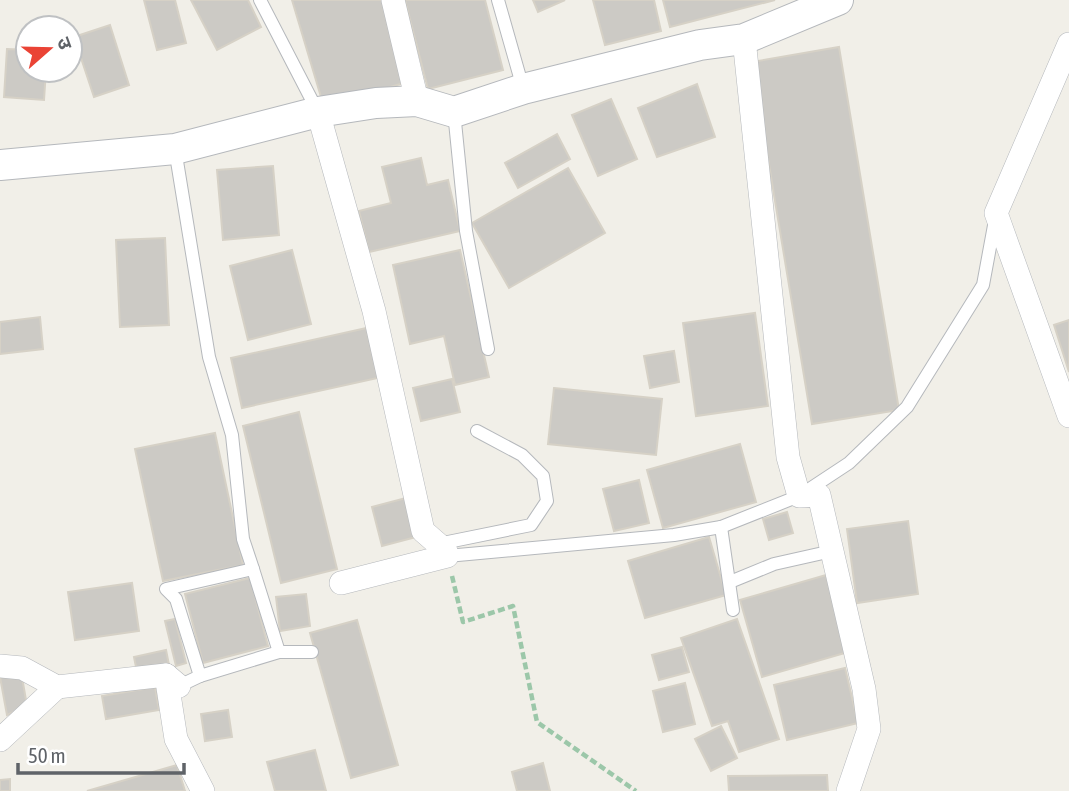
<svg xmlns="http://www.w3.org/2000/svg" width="1069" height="791" font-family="'Asap Condensed','Noto Sans Devanagari',sans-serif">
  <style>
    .building { fill: #cccac5; stroke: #d6d1c6; stroke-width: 2 }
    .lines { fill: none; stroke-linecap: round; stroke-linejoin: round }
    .service-casing { stroke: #b5b8bc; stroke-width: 14 }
    .minor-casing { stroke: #b5b8bc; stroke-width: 24 }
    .tertiary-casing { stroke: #b5b8bc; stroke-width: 32 }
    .path { stroke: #9cc7a9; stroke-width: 4.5; stroke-dasharray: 7 3.5; stroke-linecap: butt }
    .service { stroke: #fff; stroke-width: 12 }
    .minor { stroke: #fff; stroke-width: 23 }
    .tertiary { stroke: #fff; stroke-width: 30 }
  </style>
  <rect width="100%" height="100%" fill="#f1efe8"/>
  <g class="building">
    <polygon points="144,0 175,0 186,43 157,50"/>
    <polygon points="191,0 248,0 261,27 217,50"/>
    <polygon points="292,0 383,0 407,82 324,107"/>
    <polygon points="405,0 485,0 503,70 428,89"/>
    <polygon points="533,0 565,0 538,12"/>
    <polygon points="593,0 654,0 661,31 605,45"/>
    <polygon points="663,0 775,0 670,27"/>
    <polygon points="110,25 129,85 94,97 74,37"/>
    <polygon points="839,47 899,410 812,424 752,62"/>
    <polygon points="7,49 28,50 28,70 46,70 44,100 4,97"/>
    <polygon points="697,84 715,137 657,157 638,108"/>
    <polygon points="611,99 637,159 598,176 572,115"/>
    <polygon points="557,134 570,159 518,188 505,163"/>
    <polygon points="421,158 427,185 448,180 460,231 369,252 359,211 391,203 382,167"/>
    <polygon points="273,166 279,235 223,240 217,170"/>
    <polygon points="568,168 605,233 509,288 472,223"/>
    <polygon points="165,238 169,325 120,327 116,240"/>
    <polygon points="292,250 311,324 248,340 230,266"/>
    <polygon points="460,250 489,377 455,385 444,336 410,344 393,265"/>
    <polygon points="755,313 768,406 696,416 683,323"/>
    <polygon points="40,317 43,349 0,354 0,322"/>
    <polygon points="1069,320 1069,372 1054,325"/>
    <polygon points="371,327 382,377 242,408 231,358"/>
    <polygon points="674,351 679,382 650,388 644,356"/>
    <polygon points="452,379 460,412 421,421 413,388"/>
    <polygon points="554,388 662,399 656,455 548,444"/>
    <polygon points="299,412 337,569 281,583 243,426"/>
    <polygon points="215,433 243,565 163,581 135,449"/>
    <polygon points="740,444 756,502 663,528 647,470"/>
    <polygon points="639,480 649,523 614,531 603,489"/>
    <polygon points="406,498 416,537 382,546 372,507"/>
    <polygon points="787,512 793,533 769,540 763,519"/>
    <polygon points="908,521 918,594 857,603 847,529"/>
    <polygon points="709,537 726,595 645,618 628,561"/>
    <polygon points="826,575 848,652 762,677 740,600"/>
    <polygon points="250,578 268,646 203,663 185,594"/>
    <polygon points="132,583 139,631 75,640 68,592"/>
    <polygon points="306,594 310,626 280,631 276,597"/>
    <polygon points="175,619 186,663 176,666 165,621"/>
    <polygon points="737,619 779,739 739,752 728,721 712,726 681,638"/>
    <polygon points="357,620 398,765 351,778 310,633"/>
    <polygon points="682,647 689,672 659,680 652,655"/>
    <polygon points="166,650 169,665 137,672 134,657"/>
    <polygon points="845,668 858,723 787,740 774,685"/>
    <polygon points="0,677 22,677 27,706 7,715"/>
    <polygon points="685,683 695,724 663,732 653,691"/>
    <polygon points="155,687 159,710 106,719 102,696"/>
    <polygon points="228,710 232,737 205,741 201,714"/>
    <polygon points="721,726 737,758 711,771 695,739"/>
    <polygon points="315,750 326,791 275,791 267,762"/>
    <polygon points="543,763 550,791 517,791 512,772"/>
    <polygon points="177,765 185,791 87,791"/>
    <polygon points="827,775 828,791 729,791 728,776"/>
    <polygon points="10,779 10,791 0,791 0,780"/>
  </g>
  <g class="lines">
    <defs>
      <g id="service">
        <polyline points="260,0 318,112"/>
        <polyline points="498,0 523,88"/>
        <polyline points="454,112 466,231 488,349"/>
        <polyline points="175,149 209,357 232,435 243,539 253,569 166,589 176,599 200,676 179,686"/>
        <polyline points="721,527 733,610"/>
        <polyline points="438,544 531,525 547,501 543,476 522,455 477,431"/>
        <polyline points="447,556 674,535 721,527 799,496 849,463 907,407 983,285 995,220"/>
        <polyline points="253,569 279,652"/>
        <polyline points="730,582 774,564 832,551"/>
        <polyline points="200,676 279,652 312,652"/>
      </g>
      <g id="minor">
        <polyline points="393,0 417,101"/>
        <polyline points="744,39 788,457 799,496 819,495 864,689 869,729 848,791"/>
        <polyline points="1069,44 996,213 1069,416"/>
        <polyline points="318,112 374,311 423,531 446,551 447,556 341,583"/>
        <polyline points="0,666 22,668 57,687 166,675 179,686"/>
        <polyline points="166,675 176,739 203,791"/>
        <polyline points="0,740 57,687"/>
      </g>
      <polyline id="tertiary" points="0,165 175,149 318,112 376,103 417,101 454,112 523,89 700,45 744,39 838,0"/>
    </defs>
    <use href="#service" class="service-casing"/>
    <use href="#minor" class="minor-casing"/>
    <use href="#tertiary" class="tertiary-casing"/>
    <polyline class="path" points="452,576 463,622 513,606 537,722 636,791"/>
    <use href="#service" class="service"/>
    <use href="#minor" class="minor"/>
    <use href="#tertiary" class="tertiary"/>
  </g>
  <g transform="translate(49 49) rotate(70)"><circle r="33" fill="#ffffff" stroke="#bfc1c3" stroke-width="2"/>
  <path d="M0-5L12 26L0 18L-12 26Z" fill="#ea4335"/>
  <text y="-10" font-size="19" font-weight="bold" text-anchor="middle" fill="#5f6368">उ</text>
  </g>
  <path d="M18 763v10h166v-10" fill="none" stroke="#5f6368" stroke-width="3.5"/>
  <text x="28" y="763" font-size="21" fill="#5f6368" stroke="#ffffff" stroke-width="5" paint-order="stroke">50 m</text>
</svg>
